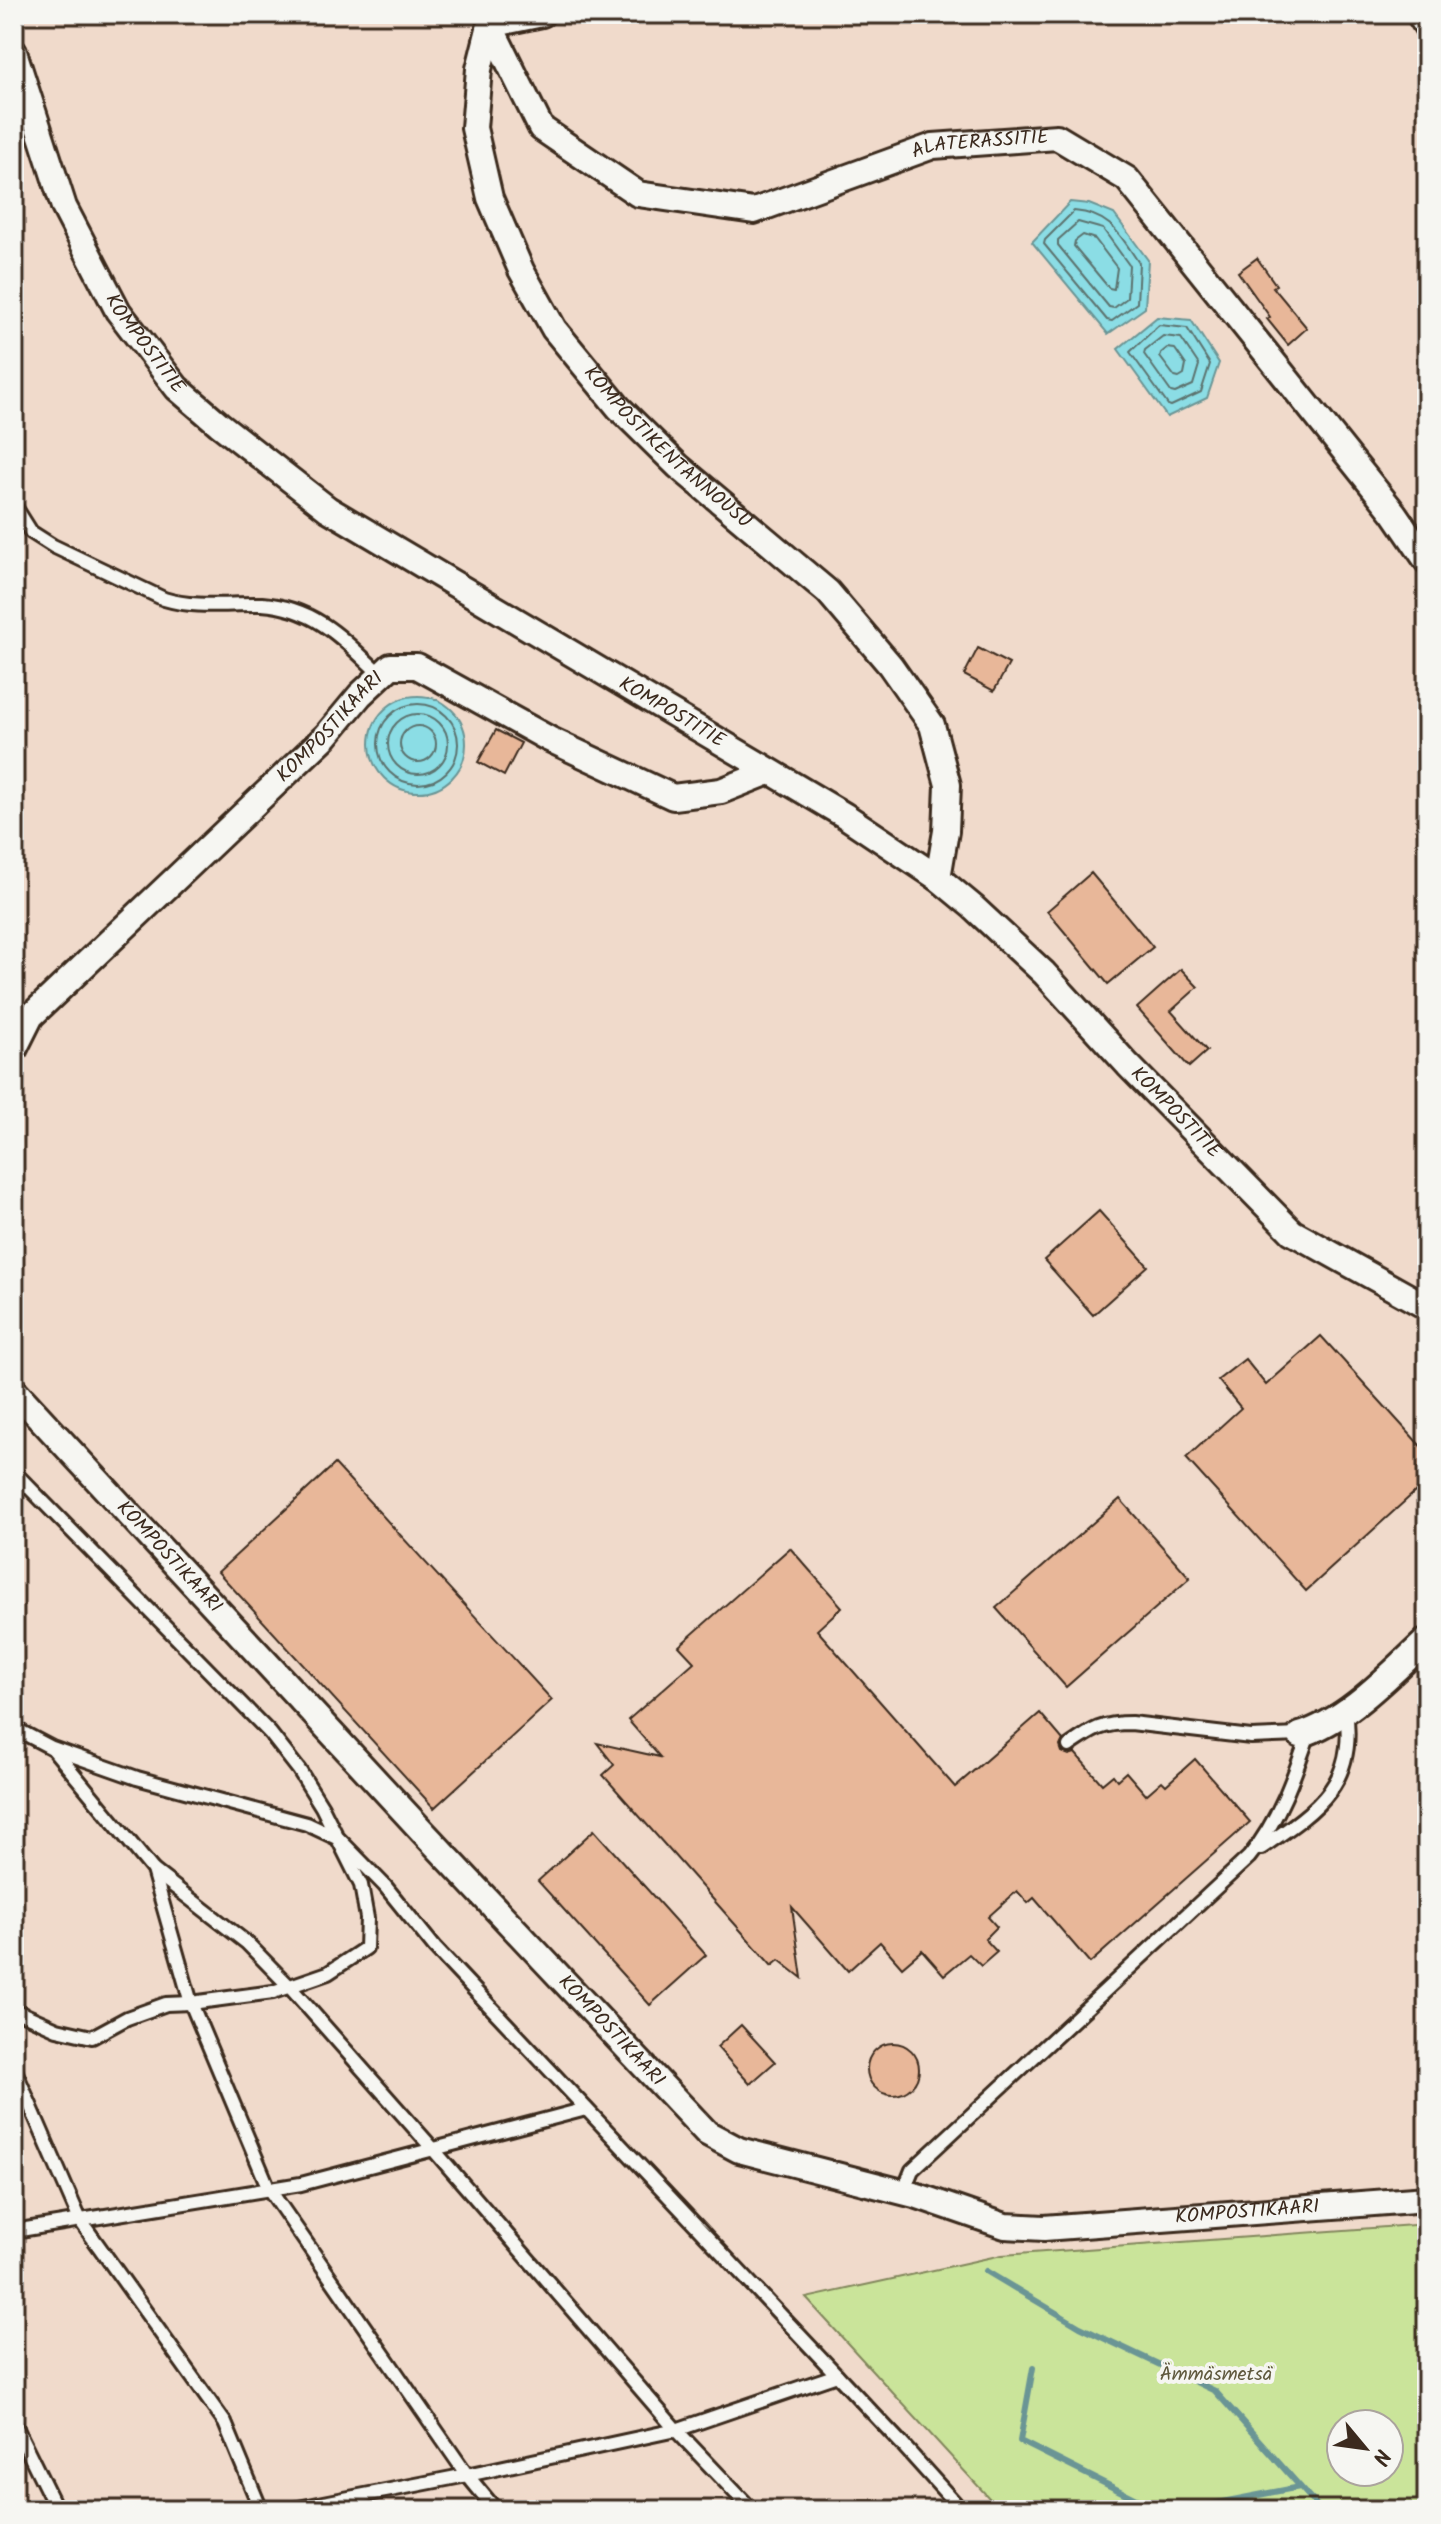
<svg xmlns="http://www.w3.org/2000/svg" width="1441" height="2524" font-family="Kalam,sans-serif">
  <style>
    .built { fill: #f0dacb; fill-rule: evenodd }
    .green { fill: #cae49a; stroke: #82875c; stroke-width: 2; fill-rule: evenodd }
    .water { fill: #8bdde5; stroke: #6b9595; stroke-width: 2 }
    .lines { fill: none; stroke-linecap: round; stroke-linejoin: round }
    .shore { stroke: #5b726e; stroke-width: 2 }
    .stream { stroke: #6b9595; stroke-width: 6 }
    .building { fill: #e8b799; stroke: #3b2a1e; stroke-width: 2 }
    .lane-casing { stroke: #3b2a1e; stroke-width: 18 }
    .street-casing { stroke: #3b2a1e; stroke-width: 30 }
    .lane { stroke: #f6f6f2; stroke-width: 12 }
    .street { stroke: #f6f6f2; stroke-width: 24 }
    .labels { text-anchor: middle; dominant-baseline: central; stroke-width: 8; stroke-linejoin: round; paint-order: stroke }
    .street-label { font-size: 20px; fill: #3b2a1e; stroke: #f6f6f2 }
    .park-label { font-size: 20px; fill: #5f583d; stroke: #f6f6f2 }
  </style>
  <rect width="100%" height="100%" fill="#f3e9e0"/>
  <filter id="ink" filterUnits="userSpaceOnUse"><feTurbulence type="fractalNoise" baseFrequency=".0125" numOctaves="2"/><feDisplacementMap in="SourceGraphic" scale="16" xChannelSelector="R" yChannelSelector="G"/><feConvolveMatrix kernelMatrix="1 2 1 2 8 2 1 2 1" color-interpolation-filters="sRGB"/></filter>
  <g filter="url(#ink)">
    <path class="built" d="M 14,14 L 1427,14 L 1427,2510 L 14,2510 ZM 1341,2424 L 1389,2424 L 1389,2472 L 1341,2472 Z"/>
    <path class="green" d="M 1427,2224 L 1427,2510 L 1000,2510 L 806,2298 L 1002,2255 ZM 1341,2424 L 1389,2424 L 1389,2472 L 1341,2472 Z"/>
    <g class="water">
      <polygon points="1070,202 1089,204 1114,214 1148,260 1145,308 1108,334 1032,242"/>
      <polygon points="1157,317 1191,320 1219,363 1207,398 1167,417 1118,349"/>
      <circle cx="418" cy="744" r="48"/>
    </g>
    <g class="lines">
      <g class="shore">
        <path d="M 1074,211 C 1111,214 1120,235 1139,263 L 1137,303 L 1112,321 L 1107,320 L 1044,244 L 1045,240 Z"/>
        <polygon points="1078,222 1103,229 1129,265 1127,298 1114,308 1109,307 1058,245 1058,240"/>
        <polygon points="1083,235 1095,239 1117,268 1114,289 1109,288 1074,246 1075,241"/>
        <polygon points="1159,325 1187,328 1210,364 1201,392 1171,406 1168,405 1130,352"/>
        <polygon points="1163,336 1181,338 1199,365 1193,385 1175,393 1171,392 1144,354 1145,350"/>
        <polygon points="1167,348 1175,349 1186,365 1184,375 1179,378 1175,377 1160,357 1161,353"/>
        <circle cx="418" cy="744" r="40"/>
        <circle cx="418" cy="744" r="30"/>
        <circle cx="418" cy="744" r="18"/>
      </g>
      <g class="stream">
        <polyline points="986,2271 1080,2327 1215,2391 1321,2510"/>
        <polyline points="1033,2368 1020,2441 1158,2510"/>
        <polyline points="1181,2510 1300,2487"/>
      </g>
    </g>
    <g class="building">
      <polygon points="1257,258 1276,285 1273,287 1307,328 1288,345 1267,319 1270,317 1238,272"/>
      <polygon points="978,648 1009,664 994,691 964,675"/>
      <polygon points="496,730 521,743 504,776 478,762"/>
      <polygon points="1091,873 1153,947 1108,984 1047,911"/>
      <polygon points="1181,969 1198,987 1171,1011 1207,1051 1189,1067 1137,1008"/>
      <polygon points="1099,1211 1148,1266 1093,1315 1044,1260"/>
      <polygon points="1321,1336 1427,1453 1427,1481 1306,1591 1186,1458 1241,1408 1218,1380 1245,1359 1266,1385"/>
      <polygon points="335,1464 552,1700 434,1808 218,1572"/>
      <polygon points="1120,1499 1190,1578 1066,1687 996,1608"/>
      <polygon points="790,1548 842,1607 817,1630 955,1787 1040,1713 1063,1740 1060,1746 1062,1752 1069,1755 1075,1753 1102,1784 1113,1775 1117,1780 1126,1772 1146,1795 1162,1781 1166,1785 1195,1759 1250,1822 1090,1963 1034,1898 1028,1903 1017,1891 988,1917 997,1927 985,1939 997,1952 981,1966 969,1954 944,1975 922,1950 902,1967 880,1942 848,1971 792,1907 802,1978 779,1960 772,1966 603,1775 614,1765 597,1743 660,1757 628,1720 694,1662 679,1646"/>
      <polygon points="594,1830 706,1955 650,2005 538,1881"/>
      <polygon points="741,2025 775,2062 750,2084 717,2047"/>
      <circle cx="893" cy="2069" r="26"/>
    </g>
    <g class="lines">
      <defs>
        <g id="lane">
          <path d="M 14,505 L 31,532 L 53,546 L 164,599 C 197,609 229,603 262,604 C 317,608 344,640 381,675"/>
          <polyline points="14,1472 270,1733 299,1770 322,1807 361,1885 367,1918 366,1948 328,1973 273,1992 191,2003 166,2004 127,2018 92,2037 57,2029 14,2010"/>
          <polyline points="14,1728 52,1748 137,1778 307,1824 339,1839 385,1886 435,1948 901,2443 955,2503 958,2510"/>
          <path d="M 1069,1746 C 1092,1730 1101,1723 1131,1723 L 1251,1737 L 1300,1735"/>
          <polyline points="54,1750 153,1870 191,2003 269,2189 467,2475 496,2510"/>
          <path d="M 1261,1848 C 1315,1811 1357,1785 1346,1712"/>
          <polyline points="153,1870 247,1943 289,1986 433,2149 676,2430 752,2510"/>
          <polyline points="14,2068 80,2220 225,2423 261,2510"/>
          <path d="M 903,2192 L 912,2170 L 1249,1857 C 1279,1820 1294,1777 1309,1733"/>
          <polyline points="14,2231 301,2184 586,2109"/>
          <polyline points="14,2423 57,2510"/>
          <polyline points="288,2510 467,2475 676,2430 837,2375"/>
        </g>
        <g id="street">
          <path id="s1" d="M 489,14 L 490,25 L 541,128 L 638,194 L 754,211 L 933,146 L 1057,137 L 1127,179 L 1394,513 L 1427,561"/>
          <path id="s2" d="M 542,14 L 490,25 L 479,69 L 474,128 L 490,198 L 521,270 L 554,329 L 619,408 L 678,466 L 828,592 L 890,665 L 932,725 L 948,785 L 946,831 L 938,878"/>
          <polyline points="1419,14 1427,27"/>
          <path id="s3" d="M 14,52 L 64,207 L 118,311 L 177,388 L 219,424 L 328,509 L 844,815 L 938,878 L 973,907 L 1044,973 L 1128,1065 L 1292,1232 L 1427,1307"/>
          <path id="s4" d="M 14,1050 L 31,1016 L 326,736 L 360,695 L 391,666 L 417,666 L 549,739 L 673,797 L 721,791 L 769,772"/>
          <path id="s5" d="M 14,1390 L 424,1833 L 707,2133 L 739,2150 L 918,2196 L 1005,2226 L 1044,2228 L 1427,2199"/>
          <path d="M 1300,1735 C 1348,1720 1390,1674 1427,1640"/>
        </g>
      </defs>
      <use href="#lane" class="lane-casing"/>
      <use href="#street" class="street-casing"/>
      <use href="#lane" class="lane"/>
      <use href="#street" class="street"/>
    </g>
  </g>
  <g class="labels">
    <g class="street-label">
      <text stroke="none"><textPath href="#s1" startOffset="598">ALATERASSITIE</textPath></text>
      <text stroke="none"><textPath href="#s3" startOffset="322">KOMPOSTITIE</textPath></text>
      <text stroke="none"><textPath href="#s2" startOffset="540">KOMPOSTIKENTÄNNOUSU</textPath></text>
      <text stroke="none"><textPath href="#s3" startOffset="970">KOMPOSTITIE</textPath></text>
      <text stroke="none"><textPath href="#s4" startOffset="454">KOMPOSTIKAARI</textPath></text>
      <text stroke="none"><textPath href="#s3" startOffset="1618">KOMPOSTITIE</textPath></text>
      <text stroke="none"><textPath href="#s5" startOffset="228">KOMPOSTIKAARI</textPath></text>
      <text stroke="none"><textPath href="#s5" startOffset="876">KOMPOSTIKAARI</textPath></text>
      <text stroke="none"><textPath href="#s5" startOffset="1572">KOMPOSTIKAARI</textPath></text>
    </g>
    <g class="park-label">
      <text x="1216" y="2375">Ämmäsmetsä</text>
    </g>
  </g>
  <rect width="1441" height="2524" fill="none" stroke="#f6f6f2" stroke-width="48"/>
  <rect x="24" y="24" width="1393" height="2476" fill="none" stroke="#3b2a1e" stroke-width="3" filter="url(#ink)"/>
  <g transform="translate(1365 2448) rotate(119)"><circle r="38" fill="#f6f6f2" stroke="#aba49d" stroke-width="2"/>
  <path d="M0-6L14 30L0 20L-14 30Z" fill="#3b2a1e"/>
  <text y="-12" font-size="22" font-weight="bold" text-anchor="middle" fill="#3b2a1e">N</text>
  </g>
</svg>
